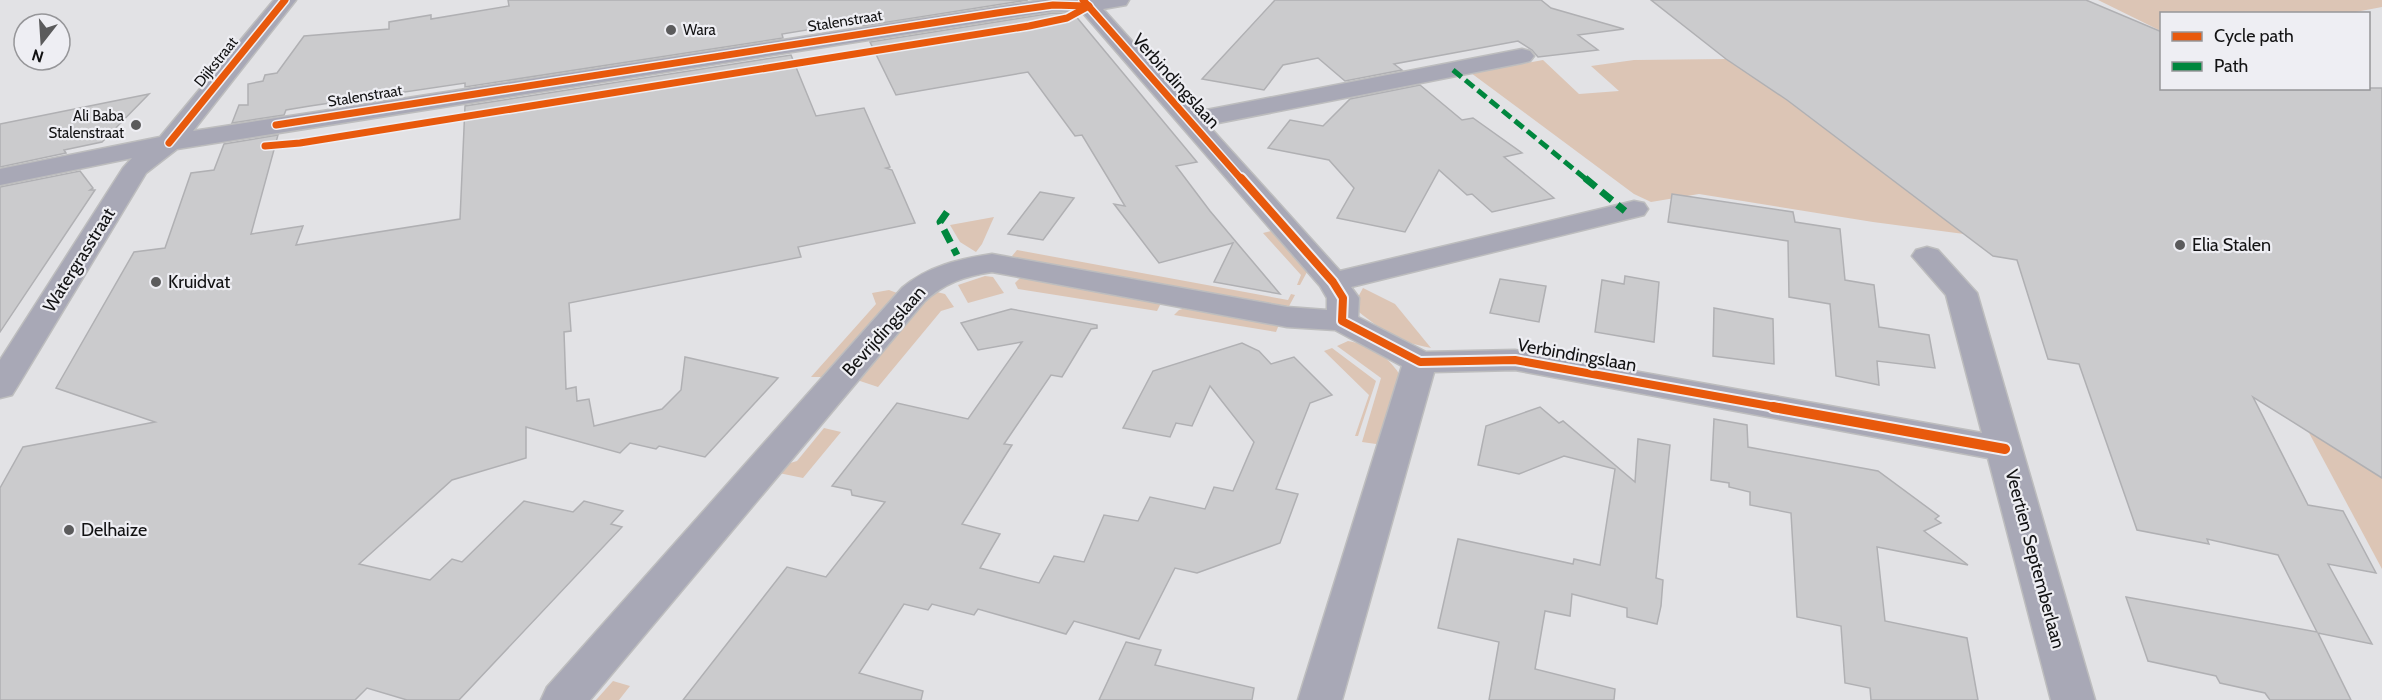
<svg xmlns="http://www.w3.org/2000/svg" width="2382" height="700" font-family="Cabin,sans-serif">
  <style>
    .green { fill: #dcc5b5 }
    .building { fill: #cbcbcd; stroke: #b0b0b3; stroke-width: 1.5 }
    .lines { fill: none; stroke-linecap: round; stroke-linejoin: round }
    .minor-casing { stroke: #bdbdbe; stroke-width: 3 }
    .minor { fill: #a8a8b6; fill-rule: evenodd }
    .quiet-far1 { stroke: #00873e; stroke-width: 5; stroke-dasharray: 11 5; stroke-linecap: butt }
    .quiet { stroke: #00873e; stroke-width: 7; stroke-dasharray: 14 7; stroke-linecap: butt }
    .cycleway-far2-casing { stroke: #eeeef3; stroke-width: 10 }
    .cycleway-far1-casing { stroke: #eeeef3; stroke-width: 12 }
    .cycleway-casing { stroke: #eeeef3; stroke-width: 14 }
    .cycleway-far2 { stroke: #e8590c; stroke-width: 7 }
    .cycleway-far1 { stroke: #e8590c; stroke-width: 8 }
    .cycleway { stroke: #e8590c; stroke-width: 10 }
    .poi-dot { fill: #5b5b5c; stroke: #eeeef3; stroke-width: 2 }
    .labels { text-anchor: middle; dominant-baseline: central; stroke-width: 4.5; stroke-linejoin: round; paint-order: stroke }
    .far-street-label { font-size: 15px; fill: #121213; stroke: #eeeef3 }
    .far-poi-label { font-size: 15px; fill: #121213; stroke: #eeeef3; text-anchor: start }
    .street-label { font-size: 18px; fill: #121213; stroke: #eeeef3 }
    .poi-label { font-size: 18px; fill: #121213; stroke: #eeeef3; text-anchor: start }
  </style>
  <rect width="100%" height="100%" fill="#e2e2e5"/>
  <g class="green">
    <polygon points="2098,0 2382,0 2382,7 2345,14 2162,14 2161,31"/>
    <polygon points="1726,59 1787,100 1964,234 1873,222 1699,194 1651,202 1634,194 1471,73 1543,60 1579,94 1619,91 1591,66 1634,60"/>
    <polygon points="994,217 982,244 976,252 960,242 950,225"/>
    <polygon points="1271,231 1307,272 1300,285 1297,285 1301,275 1263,233"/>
    <polygon points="1017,250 1288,300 1291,294 1295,295 1287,310 1015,259 1012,256"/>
    <polygon points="985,276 993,277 1004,293 968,303 958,285"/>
    <polygon points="1022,276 1157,301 1160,305 1157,311 1018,289 1015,283"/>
    <path d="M 1363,288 L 1395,304 L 1431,348 C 1399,342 1384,332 1359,312 L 1357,299 Z"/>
    <polygon points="889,290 897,293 898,298 827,377 811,377 876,304 872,293"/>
    <polygon points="933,291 945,294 954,307 941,311 878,387 857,380 857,374"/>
    <polygon points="1189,307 1280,322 1276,332 1174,315 1179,310"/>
    <path d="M 1348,341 C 1369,344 1391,358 1401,377 L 1382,442 L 1376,444 L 1362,442 L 1381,378 L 1337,346 Z"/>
    <polygon points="1332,348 1376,381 1358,436 1355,436 1369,395 1324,351"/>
    <polygon points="824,428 841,432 803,478 774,472 780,466 797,461"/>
    <polygon points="2308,431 2382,478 2382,569"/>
    <polygon points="613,681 630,686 619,700 596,700"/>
  </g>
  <g class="building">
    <polygon points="508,0 1028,0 863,26 861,21 782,34 783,38 465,87 465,83 310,106 286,110 284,115 232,123 239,105 248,105 248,84 263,81 265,75 277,73 304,36 389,29 389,22 431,15 431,19 509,6"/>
    <polygon points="1275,0 1541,0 1551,8 1624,29 1578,35 1598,50 1538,57 1532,50 1518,41 1394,64 1402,70 1345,81 1318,58 1283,65 1264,90 1202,79"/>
    <polygon points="1651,0 2086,0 2162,32 2162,88 2382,88 2382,478 2253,397 2308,505 2343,511 2376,573 2328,564 2372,644 2318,633 2351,700 2270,700 2265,693 2220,683 2216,676 2148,661 2126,597 2317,632 2278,555 2207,539 2209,544 2137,530 2079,364 2048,359 2017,260 1993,256 1787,100 1726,59"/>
    <polygon points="1053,13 1074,14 1197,162 1176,166 1210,211 1280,294 1214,282 1233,243 1159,263 1114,204 1125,206 1082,135 1075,136 1028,72 896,95 870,42"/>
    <polygon points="791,55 816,116 864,108 890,167 886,168 892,170 915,223 798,247 801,257 569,303 571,331 564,332 566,389 576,387 577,401 589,399 594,426 662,409 681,390 685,357 778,378 705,457 659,446 656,449 630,443 620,453 526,427 526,458 452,480 359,564 430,580 452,559 462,562 524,501 573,512 584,501 623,511 611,524 622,527 459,700 407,700 367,688 355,700 0,700 0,488 23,447 155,422 56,388 134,252 165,248 191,173 214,170 224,144 278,135 251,234 303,226 296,245 460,219 465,106"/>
    <polygon points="1420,85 1462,120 1473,118 1522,153 1504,157 1554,198 1492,212 1472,194 1467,195 1439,170 1405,232 1337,218 1354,188 1329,160 1268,148 1290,120 1323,126 1350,99"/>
    <polygon points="149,94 102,142 64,150 66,153 0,167 0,124"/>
    <polygon points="80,171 93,188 90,190 95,190 0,332 0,187"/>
    <polygon points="1040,192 1074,198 1043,240 1008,234"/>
    <polygon points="1672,194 1793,212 1795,222 1840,229 1845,280 1874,285 1879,327 1929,335 1935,368 1877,361 1879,385 1836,376 1830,304 1789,297 1788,241 1668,222"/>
    <polygon points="1625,276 1659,282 1654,342 1595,332 1602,280 1624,284"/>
    <polygon points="1500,279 1546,286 1539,322 1490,313"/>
    <polygon points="1714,308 1773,319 1774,364 1713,356"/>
    <polygon points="1011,309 1097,325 1097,328 1091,329 1062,377 1051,375 1004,444 1012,445 962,524 1000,534 980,568 1039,583 1054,556 1084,562 1104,515 1138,521 1150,497 1205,509 1214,487 1233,491 1254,442 1210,386 1192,426 1176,423 1170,437 1123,428 1153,371 1242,343 1259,351 1271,364 1294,357 1332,395 1310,403 1276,489 1298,494 1280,543 1197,573 1175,568 1139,639 1074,621 1066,634 978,609 974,615 932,604 928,610 904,604 859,673 923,691 921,700 683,700 787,567 826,577 885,502 852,495 851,490 832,486 897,403 968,419 1022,342 978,350 961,323"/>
    <polygon points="1540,407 1559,423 1563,421 1635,482 1638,439 1670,445 1656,578 1663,580 1661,606 1657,624 1627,617 1627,608 1572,594 1570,616 1545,611 1535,669 1615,689 1614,700 1489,700 1499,642 1438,628 1458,539 1573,564 1574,559 1600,565 1615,469 1564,456 1519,474 1478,465 1486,426"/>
    <polygon points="1714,419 1747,425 1748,447 1878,471 1939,516 1935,519 1941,523 1924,531 1968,565 1877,547 1885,621 1967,638 1978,700 1871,700 1870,688 1845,683 1841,626 1797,617 1791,513 1750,505 1750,492 1729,487 1729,483 1711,480"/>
    <polygon points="1126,642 1161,650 1155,665 1254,688 1252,700 1099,700"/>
  </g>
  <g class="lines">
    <defs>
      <path id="minor" d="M 274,0 L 296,0 L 193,131 L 1043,0 L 1129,0 L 1126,5 L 1103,9 L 1196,112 L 1522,49 L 1530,51 L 1534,56 L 1530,61 L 1522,63 L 1208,125 L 1340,271 L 1634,201 L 1644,203 L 1648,209 L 1644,215 L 1351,287 L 1359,298 L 1358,317 L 1426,352 L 1515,350 L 1982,433 L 1946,295 L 1912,256 L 1916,250 L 1927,247 L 1938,250 L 1977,293 L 2095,700 L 2051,700 L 1988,458 L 1515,370 L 1434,372 L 1342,700 L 1298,700 L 1402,366 L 1335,330 L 1287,327 L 992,272 C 965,276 944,283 924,302 L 590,700 L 541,700 L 547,687 L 902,288 C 928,266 959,259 992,254 L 1287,307 L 1327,310 L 1327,298 L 1320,286 L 1082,12 L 1053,11 L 177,149 L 146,173 L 17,387 L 12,395 L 0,398 L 0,360 L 123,168 L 132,158 L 0,185 L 0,169 L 160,137 Z"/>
    </defs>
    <use href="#minor" class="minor-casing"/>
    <use href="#minor" class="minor"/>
    <polyline class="quiet-far1" points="1453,70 1587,180"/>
    <g class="quiet">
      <polyline points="1585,178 1625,211"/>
      <polyline points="947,212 940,222 957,255"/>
    </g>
    <defs>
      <g id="cycleway-far2">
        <polyline points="1083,0 1242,180"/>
        <polyline points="276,125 997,13 1053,5 1086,6"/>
        <polyline points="169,143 285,0"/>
        <polyline points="265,146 300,143 1029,26 1067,18 1089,6"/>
      </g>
      <polyline id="cycleway-far1" points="1241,178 1333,282 1343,298 1342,321 1420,362 1515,360 1781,408"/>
      <polyline id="cycleway" points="1773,407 2005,449"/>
    </defs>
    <use href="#cycleway-far2" class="cycleway-far2-casing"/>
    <use href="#cycleway-far1" class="cycleway-far1-casing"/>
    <use href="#cycleway" class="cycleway-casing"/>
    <use href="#cycleway-far2" class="cycleway-far2"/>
    <use href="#cycleway-far1" class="cycleway-far1"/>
    <use href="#cycleway" class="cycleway"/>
  </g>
  <g class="poi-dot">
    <circle cx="671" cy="30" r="6"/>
    <circle cx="136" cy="125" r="6"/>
    <circle cx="2180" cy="245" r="6"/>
    <circle cx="156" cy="282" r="6"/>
    <circle cx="69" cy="530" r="6"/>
  </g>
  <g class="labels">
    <g class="far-street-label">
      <text transform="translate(845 21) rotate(-9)">Stalenstraat</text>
      <text transform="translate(216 62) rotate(-51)">Dijkstraat</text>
      <text transform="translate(365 96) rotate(-9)">Stalenstraat</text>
    </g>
    <g class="far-poi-label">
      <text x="683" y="30">Wara</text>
      <text x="124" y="116" text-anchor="end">Ali Baba<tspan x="124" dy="17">Stalenstraat</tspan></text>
    </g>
    <g class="street-label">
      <text transform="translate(1176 81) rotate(48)">Verbindingslaan</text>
      <text transform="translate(79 260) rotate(-58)">Watergrasstraat</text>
      <text transform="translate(884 331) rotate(-48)">Bevrijdingslaan</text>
      <text transform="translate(1577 355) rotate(10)">Verbindingslaan</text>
      <text transform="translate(2035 559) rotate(75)">Veertien Septemberlaan</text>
    </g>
    <g class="poi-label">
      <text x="2192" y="245">Elia Stalen</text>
      <text x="168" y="282">Kruidvat</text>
      <text x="81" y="530">Delhaize</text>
    </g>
  </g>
  <rect x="2160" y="12" width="210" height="78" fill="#eeeef3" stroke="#969699" stroke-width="1.5"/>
  <rect x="2172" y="32" width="30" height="9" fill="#e8590c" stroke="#969699" stroke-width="1.5"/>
  <text x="2214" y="42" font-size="18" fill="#121213">Cycle path</text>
  <rect x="2172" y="62" width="30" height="9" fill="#00873e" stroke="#969699" stroke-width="1.5"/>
  <text x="2214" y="72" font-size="18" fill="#121213">Path</text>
  <g transform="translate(42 42) rotate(197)"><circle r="28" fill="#eeeef3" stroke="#969699" stroke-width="1.5"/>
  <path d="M0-4.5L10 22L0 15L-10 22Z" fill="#5b5b5c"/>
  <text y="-9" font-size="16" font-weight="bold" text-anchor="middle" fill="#121213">N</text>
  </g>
</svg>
